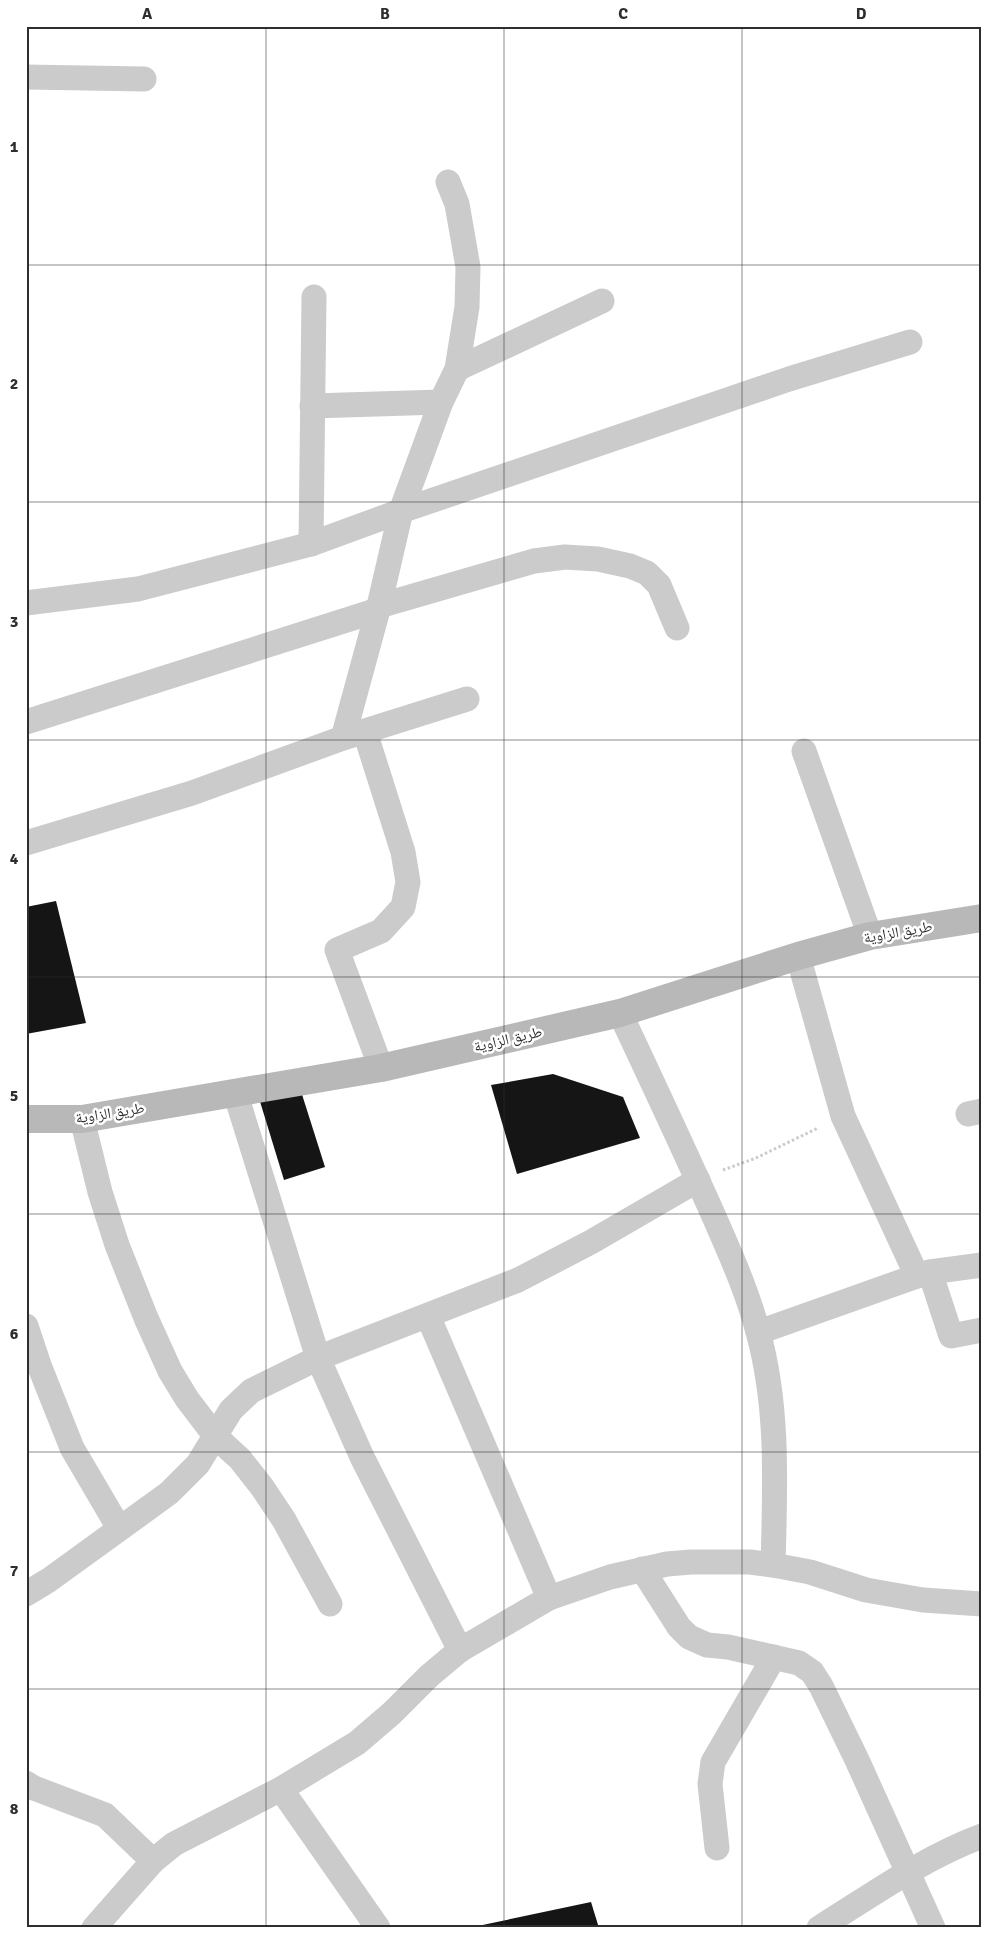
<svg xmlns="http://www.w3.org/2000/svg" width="1008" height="1954" font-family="Signika,'Noto Naskh Arabic',sans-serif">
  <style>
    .building { fill: #151515 }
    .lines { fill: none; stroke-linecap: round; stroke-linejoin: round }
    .path { stroke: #cbcbcb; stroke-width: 3; stroke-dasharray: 2.5 2.5; stroke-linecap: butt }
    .street { stroke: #cbcbcb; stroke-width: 25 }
    .secondary { stroke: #b8b8b8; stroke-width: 28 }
    .grid { fill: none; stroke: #2e2e2e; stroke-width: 1; stroke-opacity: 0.55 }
    .labels { text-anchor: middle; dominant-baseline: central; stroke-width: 5; stroke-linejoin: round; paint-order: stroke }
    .street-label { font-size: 15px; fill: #2e2e2e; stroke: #fff }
    .neatline { fill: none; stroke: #2e2e2e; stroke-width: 2 }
    .grid-label { font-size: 16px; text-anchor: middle; font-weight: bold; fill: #2e2e2e }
  </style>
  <rect width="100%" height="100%" fill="#fff"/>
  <g class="building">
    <polygon points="56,901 86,1023 26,1034 26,907"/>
    <polygon points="553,1074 623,1097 640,1138 517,1174 491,1085"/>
    <polygon points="299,1085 325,1167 284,1180 258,1095"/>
    <polygon points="591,1902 599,1928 473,1928 473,1927"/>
  </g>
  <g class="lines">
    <polyline class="path" points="723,1170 756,1158 818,1128"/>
    <g class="street">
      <polyline points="26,77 144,79"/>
      <polyline points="457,369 602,301"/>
      <polyline points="312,406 441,402"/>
      <polyline points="311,544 314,297"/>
      <polyline points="26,603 138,589 311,544 401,511 789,379 910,342"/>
      <polyline points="379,606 534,561 565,557 598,559 630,566 647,573 659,585 677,628"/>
      <polyline points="26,722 378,610"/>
      <polyline points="365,732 403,852 408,882 403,907 381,931 337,950 381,1068"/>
      <polyline points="343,738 379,606 401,511 441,402 457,369 467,307 468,267 457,204 448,182"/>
      <polyline points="804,751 870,936"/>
      <polyline points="26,843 192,793 343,738 467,699"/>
      <polyline points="798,956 843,1116 917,1276"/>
      <path d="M 620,1013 C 651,1079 682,1145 712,1212 C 729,1251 747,1290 758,1332 C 779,1407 775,1487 773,1565"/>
      <polyline points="235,1092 318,1358 362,1457 460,1650"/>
      <polyline points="968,1114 982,1111"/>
      <polyline points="82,1119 100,1192 117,1245 146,1318 170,1371 187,1399 216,1437 240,1459 262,1487 284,1520 330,1604"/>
      <polyline points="930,1272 951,1336 982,1330"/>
      <polyline points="428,1316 549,1598"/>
      <polyline points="26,1326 39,1365 72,1448 119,1528"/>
      <polyline points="759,1332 917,1276 930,1272 982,1265"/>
      <polyline points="642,1569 679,1627 689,1637 707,1645 728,1647 799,1663 812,1672 821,1686 857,1760 933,1928"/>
      <polyline points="26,1594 49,1580 169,1493 198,1464 231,1410 251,1391 318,1358 518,1280 591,1242 698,1180"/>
      <polyline points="26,1783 34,1788 105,1815 153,1861"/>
      <polyline points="281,1789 378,1928"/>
      <polyline points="717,1848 710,1784 713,1762 774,1657"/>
      <polyline points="94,1928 153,1861 174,1844 281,1789 357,1743 392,1713 429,1676 460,1650 549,1598 610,1577 667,1564 691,1562 750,1562 773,1565 810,1572 866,1590 923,1600 982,1604"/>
      <path d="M 819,1928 C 872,1895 923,1858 982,1836"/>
    </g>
    <polyline class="secondary" points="26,1119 82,1119 381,1068 620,1013 798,956 870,936 982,918"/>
  </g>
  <path class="grid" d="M 266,26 L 266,1928M 504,26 L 504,1928M 742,26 L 742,1928M 26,265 L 982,265M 26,502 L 982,502M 26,740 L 982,740M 26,977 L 982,977M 26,1214 L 982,1214M 26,1452 L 982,1452M 26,1689 L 982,1689"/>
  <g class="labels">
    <g class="street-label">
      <text transform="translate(898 932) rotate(-10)">طريق الزاوية</text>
      <text transform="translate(508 1039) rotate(-13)">طريق الزاوية</text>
      <text transform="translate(110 1113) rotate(-9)">طريق الزاوية</text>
    </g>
  </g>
  <rect width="1008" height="1954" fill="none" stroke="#ffffff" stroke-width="55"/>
  <rect x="28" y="28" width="952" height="1898" class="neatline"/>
  <g class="grid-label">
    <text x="147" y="19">A</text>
    <text x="385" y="19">B</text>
    <text x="623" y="19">C</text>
    <text x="861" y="19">D</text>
    <text x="14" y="152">1</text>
    <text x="14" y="389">2</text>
    <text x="14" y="627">3</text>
    <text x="14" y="864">4</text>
    <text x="14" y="1101">5</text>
    <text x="14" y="1339">6</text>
    <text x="14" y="1576">7</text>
    <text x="14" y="1814">8</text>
  </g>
</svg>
